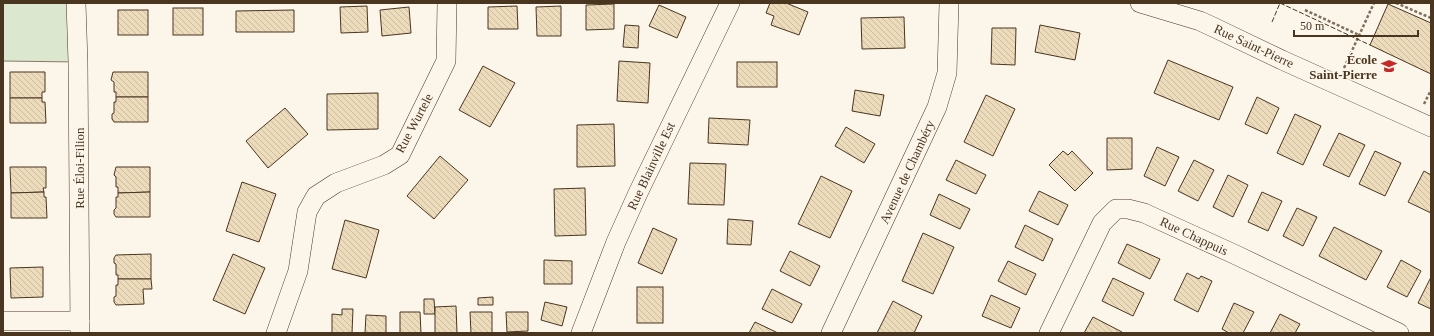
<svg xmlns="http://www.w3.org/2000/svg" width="1434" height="336" font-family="'Times New Roman',serif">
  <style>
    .green { fill: #dce7d0; stroke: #887966 }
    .building { fill: url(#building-back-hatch); stroke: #4a3520 }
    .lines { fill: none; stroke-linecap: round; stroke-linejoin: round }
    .minor-casing { stroke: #4a3520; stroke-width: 20 }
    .path { stroke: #7f6f5c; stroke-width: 2.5; stroke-dasharray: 3 2; stroke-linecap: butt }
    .minor { stroke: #fbf6e9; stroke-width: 19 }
    .fence { stroke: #4a3520; stroke-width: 1; stroke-dasharray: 5 2; stroke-linecap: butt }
    .labels { text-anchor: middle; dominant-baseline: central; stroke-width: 3; stroke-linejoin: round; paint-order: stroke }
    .street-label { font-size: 13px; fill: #4a3520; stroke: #fbf6e9 }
    .poi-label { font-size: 13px; font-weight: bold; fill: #4a3520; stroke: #fbf6e9; text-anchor: end }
  </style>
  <defs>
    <pattern id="building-back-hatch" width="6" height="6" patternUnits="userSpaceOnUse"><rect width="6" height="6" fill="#ecdcbc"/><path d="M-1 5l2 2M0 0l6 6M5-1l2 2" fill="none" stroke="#ccbda1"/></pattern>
  </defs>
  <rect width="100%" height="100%" fill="#fbf6e9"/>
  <polygon class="green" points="3,3 76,3 78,62 3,61"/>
  <g class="building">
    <polygon points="770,3 786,3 808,12 799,35 771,25 774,16 766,13"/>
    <polygon points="614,4 614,29 586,30 586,5"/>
    <polygon points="1388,4 1431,23 1431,74 1370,45"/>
    <polygon points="659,5 686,17 677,38 649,26"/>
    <polygon points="367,6 368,32 341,33 340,7"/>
    <polygon points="517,6 518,29 488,29 488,7"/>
    <polygon points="561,6 561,36 537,36 536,7"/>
    <polygon points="409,7 411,33 382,36 380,10"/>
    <rect x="173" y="8" width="30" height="27"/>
    <rect x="118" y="10" width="30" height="25"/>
    <polygon points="294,10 294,32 236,32 236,11"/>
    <polygon points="904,17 905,48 862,49 861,18"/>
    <polygon points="625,25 639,26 638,48 623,47"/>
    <polygon points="1040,25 1080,33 1075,60 1035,52"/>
    <polygon points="992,28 1016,28 1015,65 991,64"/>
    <polygon points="1168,60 1233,87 1219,120 1154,93"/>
    <polygon points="619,61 650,63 648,103 617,101"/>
    <rect x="737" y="62" width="40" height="25"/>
    <polygon points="483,66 515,83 490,127 459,110"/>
    <polygon points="10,72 45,72 45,92 42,92 42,98 10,98"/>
    <polygon points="113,72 148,72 148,97 116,97 116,92 114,92 114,82 111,80"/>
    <polygon points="855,90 884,95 880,116 852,111"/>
    <polygon points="378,93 378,129 327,130 327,94"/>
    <polygon points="986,95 1015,109 993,156 964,142"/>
    <polygon points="116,97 148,97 148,122 114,122 112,119 112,114 114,113 114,102 116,102"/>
    <polygon points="1257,97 1279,108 1267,134 1245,124"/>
    <polygon points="10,98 42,98 42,102 45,102 46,123 10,123"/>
    <polygon points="285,108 308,134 268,168 246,141"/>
    <polygon points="1295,114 1321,126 1303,165 1277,153"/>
    <polygon points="709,118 750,120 748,145 708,143"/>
    <polygon points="614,124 615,166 577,167 577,125"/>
    <polygon points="846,127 875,144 864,163 835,146"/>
    <polygon points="1339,133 1365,145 1349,177 1323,165"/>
    <polygon points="1107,138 1132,138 1132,169 1107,170"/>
    <polygon points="1157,147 1179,157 1165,186 1144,176"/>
    <polygon points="1063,151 1068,155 1072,151 1093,173 1075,191 1049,165"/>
    <polygon points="1375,151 1401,163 1385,196 1359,184"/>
    <polygon points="440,156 468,180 434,219 407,196"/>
    <polygon points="956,160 986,175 976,194 946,180"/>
    <polygon points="1194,160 1214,170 1198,201 1178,191"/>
    <polygon points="690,163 726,164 724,205 688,204"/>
    <polygon points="10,167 46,167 46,188 43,188 44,192 11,193"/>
    <polygon points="116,167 150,167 150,192 118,193 118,187 116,187 116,177 114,175"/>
    <polygon points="1424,171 1431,175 1431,213 1408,202"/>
    <polygon points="1228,175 1248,185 1233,217 1213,207"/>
    <polygon points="821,176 852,191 830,238 798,224"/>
    <polygon points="242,182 276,194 259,242 226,231"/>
    <polygon points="585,188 586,235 555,236 554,189"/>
    <polygon points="1039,191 1068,205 1058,225 1029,211"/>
    <polygon points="44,192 44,197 46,197 47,218 11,218 11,193"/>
    <polygon points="150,192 150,217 116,217 114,214 114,210 116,208 116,197 118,197 118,193"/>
    <polygon points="1262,192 1282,201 1268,231 1248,222"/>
    <polygon points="939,194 970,209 960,229 930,215"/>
    <polygon points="1297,208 1317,217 1303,246 1283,236"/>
    <polygon points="728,219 753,221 751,245 727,244"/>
    <polygon points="345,220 379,230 366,278 332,269"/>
    <polygon points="1025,225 1053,239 1043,261 1015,247"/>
    <polygon points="1334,227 1382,251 1366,280 1319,256"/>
    <polygon points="653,228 677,239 662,274 638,263"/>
    <polygon points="923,233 954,247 933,294 902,281"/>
    <polygon points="1127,244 1160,259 1150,279 1118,263"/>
    <polygon points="790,251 820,266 810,286 780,271"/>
    <polygon points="151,254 151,279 118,279 118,275 116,275 116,264 114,263 114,258 116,255"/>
    <polygon points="233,254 265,268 245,314 213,300"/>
    <polygon points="544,260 572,261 572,284 544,284"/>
    <polygon points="1401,260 1421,271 1407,297 1387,287"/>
    <polygon points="1008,261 1036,274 1026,295 998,281"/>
    <polygon points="43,267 43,297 11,298 10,268"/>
    <polygon points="1187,273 1199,279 1201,276 1212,281 1198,312 1174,300"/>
    <polygon points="1431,277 1431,309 1418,303"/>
    <polygon points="1113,278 1144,293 1133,316 1102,301"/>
    <polygon points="118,279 151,279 152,289 143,289 144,304 116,305 114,302 114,297 116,296 116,285 118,285"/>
    <rect x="637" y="287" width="26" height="36"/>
    <polygon points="772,289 802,304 792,323 762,309"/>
    <polygon points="991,295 1020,308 1011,328 982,316"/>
    <polygon points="493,297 493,305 478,305 478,298"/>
    <polygon points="424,299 434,299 435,314 424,314"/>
    <polygon points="893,301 922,316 914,333 877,333"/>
    <polygon points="545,302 567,307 562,326 541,320"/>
    <polygon points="1234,303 1254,312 1243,333 1229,333 1222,329"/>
    <polygon points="456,306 457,333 435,333 435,307"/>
    <polygon points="342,309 353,309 352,333 332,333 332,314 342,315"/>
    <polygon points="400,312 420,312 421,333 400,333"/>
    <polygon points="470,312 492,312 492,333 471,333"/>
    <polygon points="506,312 528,312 528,331 507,332"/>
    <polygon points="1280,314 1300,324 1295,333 1270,333"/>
    <polygon points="366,315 386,316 386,333 365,333"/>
    <polygon points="1093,317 1122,332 1122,333 1084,333"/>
    <polygon points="755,322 778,333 749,333"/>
  </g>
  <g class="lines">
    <defs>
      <g id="minor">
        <polyline points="76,3 78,62 80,333"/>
        <polyline points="1140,3 1200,21 1213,27 1282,60 1431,127"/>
        <polyline points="3,321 80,321"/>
        <polyline points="276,333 298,271 307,212 316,196 336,183 384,165 400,155 446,61 447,3"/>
        <polyline points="581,333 616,242 638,193 730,3"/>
        <polyline points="831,333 937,107 947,73 949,3"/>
        <polyline points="1049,333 1102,223 1116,209 1128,209 1144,213 1236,255 1399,333"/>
      </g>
    </defs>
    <use href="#minor" class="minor-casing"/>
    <g class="path">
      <polyline points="1396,3 1431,18"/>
      <polyline points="1305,10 1359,35"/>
      <polyline points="1344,68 1374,3"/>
      <polyline points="1424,104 1431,90"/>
    </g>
    <use href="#minor" class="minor"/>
    <g class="fence">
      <polyline points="1280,3 1370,45"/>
      <polyline points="1272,22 1280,3"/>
    </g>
  </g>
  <defs>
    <symbol id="school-bare" viewBox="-9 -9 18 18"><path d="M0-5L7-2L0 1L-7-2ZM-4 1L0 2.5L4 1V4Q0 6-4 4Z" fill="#c62828" stroke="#fbf6e9" stroke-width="2.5" paint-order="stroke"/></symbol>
  </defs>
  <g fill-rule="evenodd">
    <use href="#school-bare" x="1378" y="55" width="22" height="22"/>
  </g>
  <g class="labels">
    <g class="street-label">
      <text transform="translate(1254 46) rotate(25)">Rue Saint-Pierre</text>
      <text transform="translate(414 123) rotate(-62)">Rue Wurtele</text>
      <text transform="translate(651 166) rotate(-65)">Rue Blainville Est</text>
      <text transform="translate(79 168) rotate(-90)">Rue Éloi-Filion</text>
      <text transform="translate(907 172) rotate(-65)">Avenue de Chambéry</text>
      <text transform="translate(1194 236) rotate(25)">Rue Chappuis</text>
    </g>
    <g class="poi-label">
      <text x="1377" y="59">École<tspan x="1377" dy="15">Saint-Pierre</tspan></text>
    </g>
  </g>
  <rect width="1434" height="336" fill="none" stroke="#4a3520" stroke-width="8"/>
  <path d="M1294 30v6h124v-6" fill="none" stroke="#4a3520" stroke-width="2"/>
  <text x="1300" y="30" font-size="12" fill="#4a3520" stroke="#fbf6e9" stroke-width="3" paint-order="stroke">50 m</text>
</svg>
